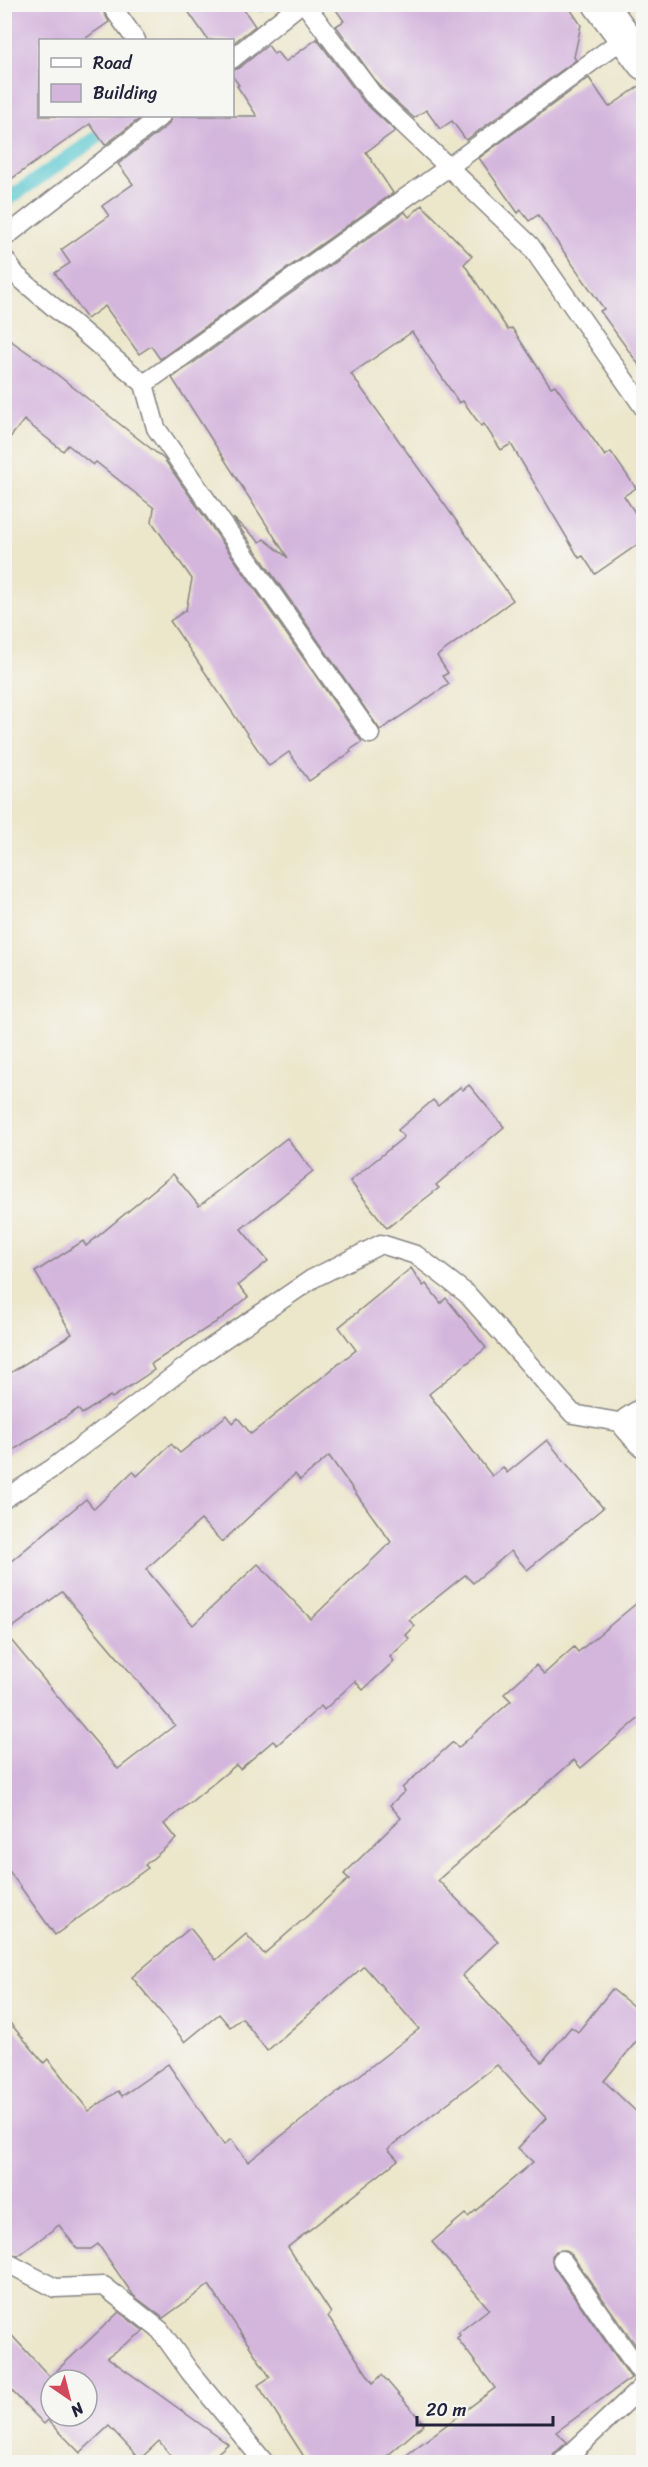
<svg xmlns="http://www.w3.org/2000/svg" width="648" height="2467" font-family="Sriracha,sans-serif">
  <style>
    .lines { fill: none; stroke-linecap: round; stroke-linejoin: round }
    .stream { stroke: #5bc8d1; stroke-width: 14 }
    .building { fill: #d4b6dd; fill-rule: evenodd }
    .lane-casing { stroke: #878483; stroke-width: 21 }
    .street-casing { stroke: #878483; stroke-width: 36 }
    .lane { stroke: #fff; stroke-width: 18 }
    .street { stroke: #fff; stroke-width: 33 }
  </style>
  <rect width="100%" height="100%" fill="#f6f6f2"/>
  <filter id="ink" filterUnits="userSpaceOnUse"><feTurbulence type="fractalNoise" baseFrequency=".0167" numOctaves="2"/><feDisplacementMap in="SourceGraphic" scale="12" xChannelSelector="R" yChannelSelector="G"/><feConvolveMatrix kernelMatrix="1 2 1 2 8 2 1 2 1" color-interpolation-filters="sRGB"/></filter>
  <filter id="wash" filterUnits="userSpaceOnUse"><feTurbulence type="fractalNoise" baseFrequency=".008" numOctaves="4" result="noise"/><feDisplacementMap in="SourceGraphic" scale="24" xChannelSelector="R" yChannelSelector="G"/><feGaussianBlur stdDeviation="1.35" result="paint"/><feColorMatrix in="noise" values="0 0 0 0 0 0 0 0 0 0 0 0 0 0 0 0 0 1.4 0 .05"/><feComposite in="paint" operator="in"/></filter>
  <g filter="url(#wash)">
    <rect width="100%" height="100%" fill="#ece6cb"/>
    <g class="lines">
      <g class="stream">
        <polyline points="262,4 262,5"/>
        <polyline points="4,202 128,116"/>
      </g>
    </g>
    <g id="blocks">
      <g class="building">
        <polygon points="4,4 99,4 109,22 83,40 40,40 40,116 143,116 105,145 90,124 4,184"/>
        <polygon points="183,4 240,4 255,26 232,44 232,40 208,40"/>
        <polygon points="332,4 567,4 581,25 574,57 576,60 466,140 452,121 440,129 426,110 414,118 381,88 336,26 344,21"/>
        <polygon points="317,39 364,102 395,131 366,152 393,193 160,359 151,346 139,354 105,306 87,319 55,273 70,263 61,250 109,216 102,206 133,184 118,164 168,125 172,116 257,116 237,86 239,85 232,76 232,70 239,68 268,45 274,54 277,52 285,62"/>
        <polygon points="589,78 609,107 644,83 644,372 600,311 604,309 538,215 529,221 521,210 518,213 479,158"/>
        <polygon points="422,205 472,256 464,264 508,330 512,328 551,387 555,385 605,456 611,452 636,488 624,496 644,526 644,540 595,574 583,556 579,558 511,444 501,450 484,424 481,426 463,401 459,403 412,332 351,374 513,600 437,656 448,673 443,676 449,684 380,730 233,518 260,542 264,539 288,558 172,378 405,212 409,217"/>
        <polygon points="4,336 40,361 164,459 362,742 350,750 351,752 309,781 289,752 269,766 170,621 186,610 192,579 152,522 154,508 96,462 93,465 68,445 63,451 24,420 4,445"/>
        <polygon points="469,1085 504,1127 436,1185 439,1188 387,1228 350,1181 404,1137 398,1130 433,1100 438,1106 460,1087 463,1090"/>
        <polygon points="287,1138 313,1171 241,1229 268,1261 238,1285 248,1297 221,1319 151,1364 154,1370 112,1398 110,1396 82,1414 78,1409 4,1456 4,1377 72,1334 35,1272 83,1241 86,1246 173,1174 199,1206"/>
        <path d="M 411,1268 L 423,1286 L 426,1284 L 441,1303 L 446,1298 L 486,1348 L 429,1394 L 492,1476 L 503,1467 L 507,1473 L 547,1440 L 603,1508 L 527,1570 L 511,1551 L 473,1583 L 465,1575 L 409,1620 L 415,1626 L 406,1635 L 409,1639 L 390,1657 L 394,1661 L 363,1690 L 355,1681 L 324,1710 L 321,1706 L 277,1745 L 273,1741 L 240,1769 L 236,1765 L 164,1824 L 176,1839 L 145,1865 L 148,1868 L 55,1935 L 4,1864 L 4,1567 L 86,1499 L 94,1509 L 133,1471 L 137,1476 L 171,1444 L 180,1453 L 227,1415 L 233,1423 L 238,1418 L 251,1434 L 356,1350 L 339,1327 ZM 329,1456 L 391,1542 L 311,1619 L 258,1564 L 193,1625 L 146,1569 L 201,1520 L 222,1542 L 295,1474 L 300,1480 ZM 62,1592 L 175,1725 L 118,1769 L 5,1633 Z"/>
        <polygon points="644,1597 644,1714 581,1768 574,1760 438,1880 498,1941 462,1976 542,2062 571,2027 578,2032 612,1989 644,2015 644,2032 604,2081 644,2119 644,2357 571,2254 566,2250 556,2251 552,2256 553,2266 631,2378 556,2432 567,2442 554,2454 551,2463 396,2463 495,2388 457,2338 460,2335 458,2333 489,2309 432,2242 465,2214 468,2217 533,2162 518,2148 546,2118 497,2065 388,2149 398,2160 288,2247 331,2313 328,2316 373,2383 382,2375 424,2424 379,2463 308,2463 258,2385 270,2377 209,2285 163,2318 133,2295 98,2244 91,2249 77,2249 59,2225 18,2256 4,2250 4,2016 44,2063 48,2059 89,2111 118,2091 122,2096 168,2064 224,2145 231,2139 248,2162 419,2029 364,1966 267,2051 242,2018 230,2027 219,2014 185,2042 132,1977 190,1928 216,1960 246,1934 264,1954 349,1879 344,1874 401,1818 390,1805 405,1791 402,1788 453,1742 458,1748 511,1701 504,1694 536,1665 544,1674 574,1647 578,1652"/>
        <path d="M 119,2312 L 144,2331 L 107,2357 L 228,2444 L 206,2463 L 177,2463 L 159,2441 L 140,2459 L 109,2426 L 80,2453 L 48,2420 L 44,2424 L 4,2383 L 4,2327 L 50,2377 ZM 51,2380 L 87,2380 L 87,2416 L 51,2416 Z"/>
      </g>
    </g>
  </g>
  <g filter="url(#ink)">
    <use href="#blocks" fill-opacity="0" stroke="#878483" stroke-width="1.5"/>
    <g class="lines">
      <defs>
        <g id="lane">
          <polyline points="110,4 136,40"/>
          <polyline points="305,4 373,95 530,245 644,408"/>
          <polyline points="232,59 300,4"/>
          <polyline points="4,238 161,116"/>
          <polyline points="4,258 16,275 144,384 156,428 370,734"/>
          <polyline points="144,384 450,166 624,38"/>
          <polyline points="4,1499 53,1468 209,1349 312,1279 381,1244 416,1255 467,1294 573,1414 630,1424"/>
          <polyline points="562,2260 644,2377"/>
          <polyline points="4,2261 55,2288 104,2286 160,2330 190,2372 264,2462"/>
          <polyline points="562,2462 644,2385"/>
        </g>
        <g id="street">
          <polyline points="600,4 644,63"/>
          <polyline points="644,1415 630,1424 644,1440"/>
        </g>
      </defs>
      <use href="#lane" class="lane-casing"/>
      <use href="#street" class="street-casing"/>
      <use href="#lane" class="lane"/>
      <use href="#street" class="street"/>
    </g>
  </g>
  <rect width="648" height="2467" fill="none" stroke="#f6f6f2" stroke-width="24"/>
  <rect x="39" y="39" width="195" height="78" fill="#f6f6f2" stroke="#a1a1a9" stroke-width="1.5"/>
  <rect x="51" y="58" width="30" height="9" fill="#ffffff" stroke="#a1a1a9" stroke-width="1.5"/>
  <text x="93" y="69" font-size="18" fill="#22223b">Road</text>
  <rect x="51" y="84" width="30" height="18" fill="#d4b6dd" stroke="#a1a1a9" stroke-width="1.5"/>
  <text x="93" y="99" font-size="18" fill="#22223b">Building</text>
  <g transform="translate(69 2398) rotate(145)"><circle r="28" fill="#f6f6f2" stroke="#a1a1a9" stroke-width="1.5"/>
  <path d="M0-4.5L10 22L0 15L-10 22Z" fill="#d1495b"/>
  <text y="-9" font-size="16" font-weight="bold" text-anchor="middle" fill="#22223b">N</text>
  </g>
  <path d="M417 2416v9h136v-9" fill="none" stroke="#22223b" stroke-width="3"/>
  <text x="426" y="2416" font-size="18" fill="#22223b" stroke="#f6f6f2" stroke-width="4.5" paint-order="stroke">20 m</text>
</svg>
